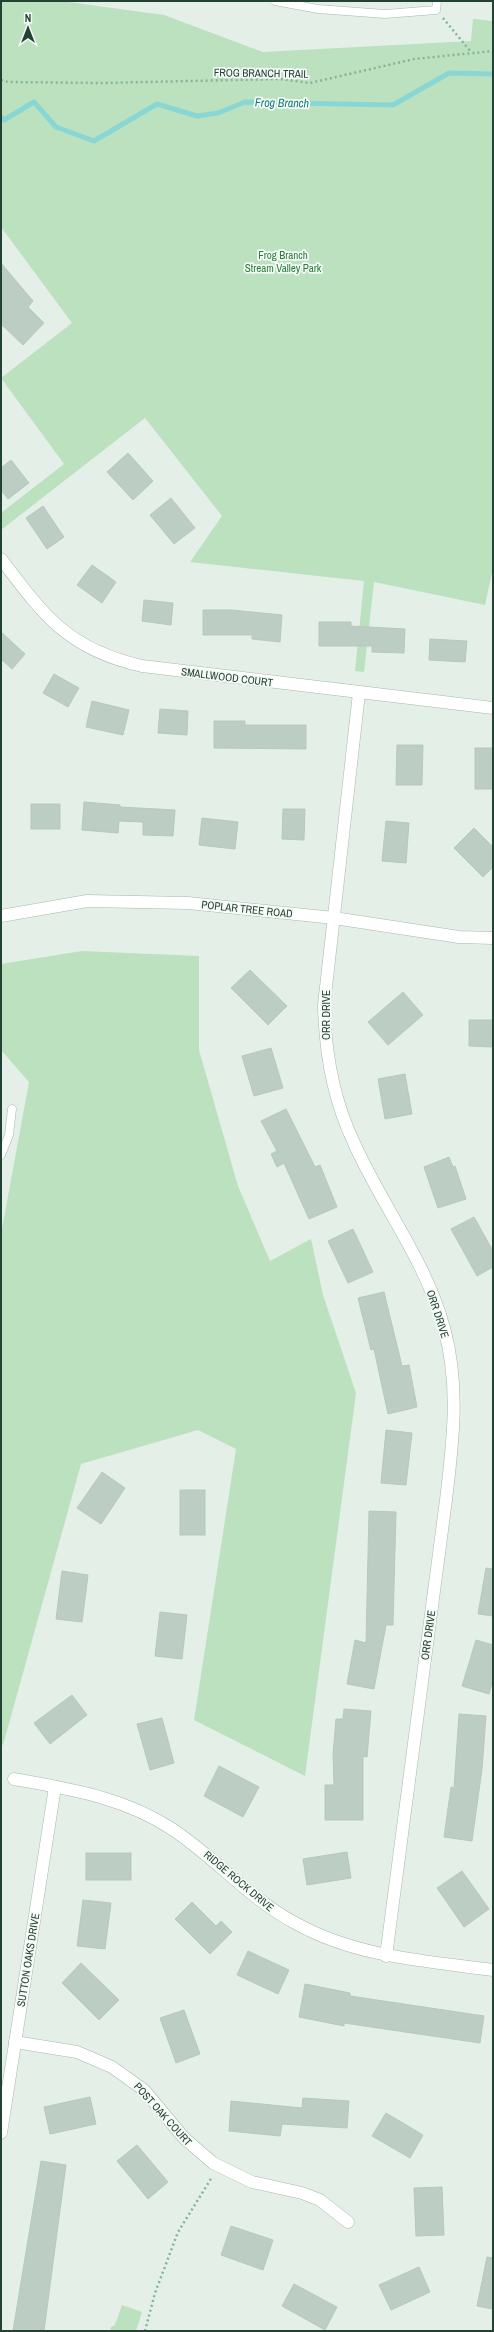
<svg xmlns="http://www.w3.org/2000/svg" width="494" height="2332" font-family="'Archivo Narrow',sans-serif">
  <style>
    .green { fill: #bce1bf }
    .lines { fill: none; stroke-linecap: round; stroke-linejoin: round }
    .stream { stroke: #89d7d4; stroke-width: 5 }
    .building { fill: #bccdc3; stroke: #b6c9be }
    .service-casing { stroke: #a6b8ae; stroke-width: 9 }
    .minor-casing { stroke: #a6b8ae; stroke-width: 13 }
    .secondary-casing { stroke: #a2bbae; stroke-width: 13 }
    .path { stroke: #83b49c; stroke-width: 2.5; stroke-dasharray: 2 3; stroke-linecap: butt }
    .service { stroke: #fff; stroke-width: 8 }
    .minor { stroke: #fff; stroke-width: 12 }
    .secondary { stroke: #fff; stroke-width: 12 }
    .labels { text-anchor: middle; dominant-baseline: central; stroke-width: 3.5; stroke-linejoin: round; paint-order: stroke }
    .street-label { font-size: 11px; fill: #224233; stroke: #f5faf7 }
    .park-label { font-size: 11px; fill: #297c3a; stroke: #f5faf7 }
    .water-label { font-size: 12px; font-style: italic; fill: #177d7b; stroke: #f5faf7 }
  </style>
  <rect width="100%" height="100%" fill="#e4efe8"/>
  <g class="green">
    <polygon points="1,1 61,1 164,15 263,52 471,41 473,19 493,21 493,568 485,605 374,582 364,672 355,671 364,581 190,562 222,516 145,418 1,530 1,513 64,464 1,378 72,323 1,227"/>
    <polygon points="82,951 199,956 199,1050 238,1186 270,1261 311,1239 323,1295 356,1393 305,1776 194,1720 236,1449 198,1430 81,1464 3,1745 1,1744 1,1234 29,1082 1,1050 1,964"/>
    <polygon points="122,2305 142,2312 136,2331 110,2331 111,2327 115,2325"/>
  </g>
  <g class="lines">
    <polyline class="stream" points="1,117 4,120 34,102 56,127 94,141 157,104 197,116 218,113 245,102 393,105 449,73 493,74"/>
  </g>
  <g class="building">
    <polygon points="1,263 33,301 28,307 44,323 23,345 1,324"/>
    <polygon points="128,453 153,481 133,500 107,472"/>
    <polygon points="11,460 29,483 8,499 1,490 1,468"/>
    <polygon points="171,498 195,528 174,544 150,515"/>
    <polygon points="43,506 64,537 47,549 26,518"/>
    <polygon points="92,565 116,582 102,603 77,585"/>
    <polygon points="144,600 173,603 171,625 142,621"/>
    <polygon points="203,610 232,610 282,615 280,642 252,639 252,635 203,635"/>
    <polygon points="319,622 351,622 351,626 405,629 404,653 372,652 372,646 319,646"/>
    <polygon points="1,632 25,654 12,669 1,659"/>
    <polygon points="430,639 467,641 465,662 429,660"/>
    <polygon points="54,674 79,688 68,707 43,693"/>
    <polygon points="92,701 129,710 123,735 86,727"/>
    <polygon points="160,709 188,711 187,735 158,733"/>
    <polygon points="214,721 245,721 245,725 306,725 306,749 214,748"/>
    <polygon points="397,745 423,745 422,785 396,785"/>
    <rect x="475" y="748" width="18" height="41"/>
    <polygon points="84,802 120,805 120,807 175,810 173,836 143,835 143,822 119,821 118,833 82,830"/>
    <rect x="31" y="804" width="29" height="25"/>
    <polygon points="283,809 305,809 304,840 282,839"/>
    <polygon points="202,818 238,822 235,849 199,845"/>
    <polygon points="386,821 409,823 406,863 382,861"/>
    <polygon points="474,828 493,847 493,867 483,877 454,848"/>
    <polygon points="250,970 287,1006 268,1025 231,988"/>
    <polygon points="403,992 423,1015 388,1045 368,1022"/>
    <polygon points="469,1020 493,1020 493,1047 469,1046"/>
    <polygon points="271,1048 283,1088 254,1096 242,1056"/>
    <polygon points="405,1074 412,1114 385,1119 378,1079"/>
    <polygon points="286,1109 315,1167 320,1165 337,1207 309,1219 284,1163 277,1167 271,1154 277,1151 261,1121"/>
    <polygon points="449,1157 453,1167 455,1166 466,1199 438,1208 424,1167"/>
    <polygon points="474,1217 493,1251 493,1267 477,1276 451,1229"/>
    <polygon points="353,1229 373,1272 348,1283 328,1241"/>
    <polygon points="384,1292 402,1366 409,1365 417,1407 388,1414 374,1349 371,1350 358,1298"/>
    <polygon points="386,1430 412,1433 406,1485 381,1483"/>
    <polygon points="102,1472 125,1488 101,1524 77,1508"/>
    <rect x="180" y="1490" width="25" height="45"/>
    <polygon points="369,1511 396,1512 393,1625 386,1625 374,1689 347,1684 355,1640 366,1643"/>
    <polygon points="486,1568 493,1569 493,1616 478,1614"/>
    <polygon points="62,1571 88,1575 82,1622 56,1619"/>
    <polygon points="160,1612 187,1615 182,1659 155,1656"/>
    <polygon points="476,1640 493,1645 493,1679 489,1694 462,1686"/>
    <polygon points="72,1695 87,1715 50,1744 34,1723"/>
    <polygon points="344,1709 371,1711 367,1757 363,1756 363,1820 325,1820 325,1785 334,1785 333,1754 336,1719 343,1719"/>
    <polygon points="459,1714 486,1716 482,1769 472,1841 444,1837 451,1787 454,1788"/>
    <polygon points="162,1718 174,1763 150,1770 137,1724"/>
    <polygon points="219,1766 259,1787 243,1817 204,1796"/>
    <polygon points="347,1852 351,1878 307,1885 303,1859"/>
    <rect x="86" y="1853" width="45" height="27"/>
    <polygon points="462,1871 489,1909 464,1927 437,1888"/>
    <polygon points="83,1900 111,1903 105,1949 77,1946"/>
    <polygon points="192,1902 216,1926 221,1921 232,1932 210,1954 175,1919"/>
    <polygon points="248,1951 289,1970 278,1994 237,1975"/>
    <polygon points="81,1963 119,2000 99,2020 62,1983"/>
    <polygon points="305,1984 350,1993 350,1996 484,2016 480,2043 344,2023 344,2026 299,2017"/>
    <polygon points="184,2010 200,2054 176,2063 160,2018"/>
    <polygon points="90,2097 96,2124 50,2134 44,2107"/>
    <polygon points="303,2098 349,2101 347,2128 282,2124 280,2136 229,2131 231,2101 302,2108"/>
    <polygon points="386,2113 423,2135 410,2158 372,2136"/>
    <polygon points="137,2145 168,2182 148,2199 117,2161"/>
    <polygon points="41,2161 66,2165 44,2331 13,2331"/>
    <polygon points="442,2187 444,2235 416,2236 414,2188"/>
    <polygon points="231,2226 273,2240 263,2270 221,2255"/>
    <polygon points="487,2257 493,2258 493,2309 477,2306"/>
    <polygon points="419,2267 430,2292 391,2310 379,2285"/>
    <polygon points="294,2284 337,2307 325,2330 282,2306"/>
  </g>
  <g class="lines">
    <defs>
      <g id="service">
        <polyline points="275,1 318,9 385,14 436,10 437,1"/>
        <polyline points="1,1155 9,1135 12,1109"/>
      </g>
      <g id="minor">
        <path d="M 1,559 C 45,617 68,649 142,666 L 493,708"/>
        <path d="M 359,693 L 324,1005 C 325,1053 333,1099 354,1143 C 382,1206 426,1261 444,1328 C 460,1385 453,1442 446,1500 L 386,1956"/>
        <path d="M 14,1779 C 69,1789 124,1797 172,1829 C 216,1858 249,1899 297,1924 C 357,1957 426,1961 493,1970"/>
        <polyline points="15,2042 77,2052 112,2067 144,2090 184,2138 213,2163 252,2182 302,2193 320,2200 348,2222"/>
        <polyline points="1,2133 55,1787"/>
      </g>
      <polyline id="secondary" points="1,916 87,901 188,903 334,918 459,937 493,938"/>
    </defs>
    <use href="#service" class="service-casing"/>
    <use href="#minor" class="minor-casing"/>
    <use href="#secondary" class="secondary-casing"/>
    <g class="path">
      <polyline points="443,18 471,52"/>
      <polyline points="1,80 8,82 101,83 280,79 310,83 414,59 493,51"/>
      <polyline points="145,2331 155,2293 178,2232 212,2177"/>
    </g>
    <use href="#service" class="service"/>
    <use href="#minor" class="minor"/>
    <use href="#secondary" class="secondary"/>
  </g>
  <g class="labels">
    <g class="street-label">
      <text transform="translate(261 73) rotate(1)">FROG BRANCH TRAIL</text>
      <text transform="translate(227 677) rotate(7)">SMALLWOOD COURT</text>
      <text transform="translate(247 909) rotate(6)">POPLAR TREE ROAD</text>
      <text transform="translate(326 1015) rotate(-90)">ORR DRIVE</text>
      <text transform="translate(438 1314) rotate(72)">ORR DRIVE</text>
      <text transform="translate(428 1635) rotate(-82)">ORR DRIVE</text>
      <text transform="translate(239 1881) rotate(40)">RIDGE ROCK DRIVE</text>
      <text transform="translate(28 1960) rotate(-81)">SUTTON OAKS DRIVE</text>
      <text transform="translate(163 2114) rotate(48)">POST OAK COURT</text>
    </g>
    <g class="park-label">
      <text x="283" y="255">Frog Branch<tspan x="283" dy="13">Stream Valley Park</tspan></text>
    </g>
    <g class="water-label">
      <text transform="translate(282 103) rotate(1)">Frog Branch</text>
    </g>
  </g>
  <rect width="494" height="2332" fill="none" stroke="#224233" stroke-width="4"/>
  <g transform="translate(28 28)" stroke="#f5faf7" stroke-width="3" paint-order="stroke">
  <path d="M0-3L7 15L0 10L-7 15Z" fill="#224233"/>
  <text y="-6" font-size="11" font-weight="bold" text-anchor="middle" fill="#224233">N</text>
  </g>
</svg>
